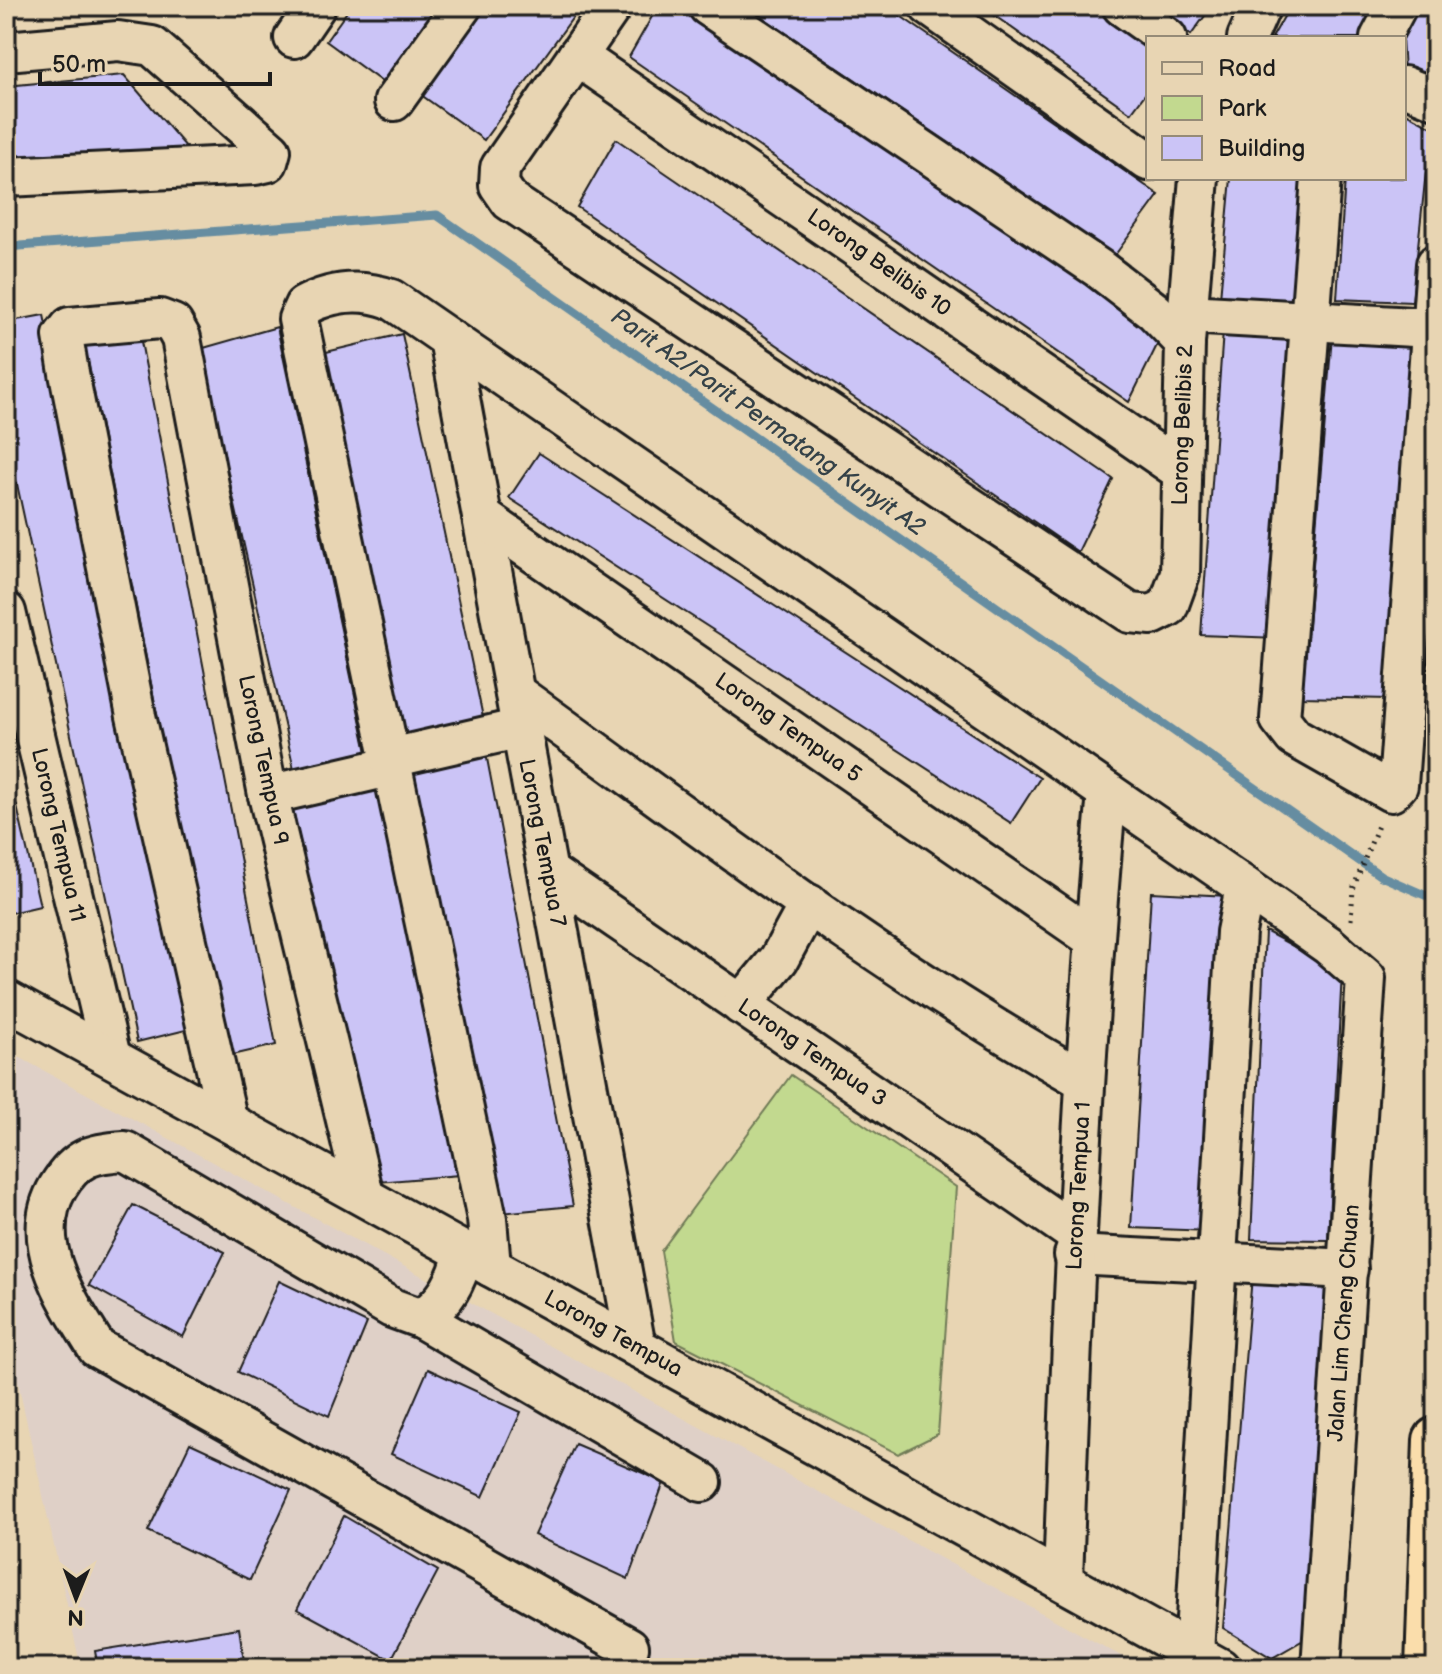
<svg xmlns="http://www.w3.org/2000/svg" width="1442" height="1674" font-family="'Balsamiq Sans',sans-serif">
  <style>
    .built { fill: #dfd0c7 }
    .green { fill: #c2d98f; stroke: #6f7a56; stroke-width: 2 }
    .lines { fill: none; stroke-linecap: round; stroke-linejoin: round }
    .stream { stroke: #668da1; stroke-width: 9 }
    .building { fill: #cbc4f6; stroke: #1c1c1c; stroke-width: 2 }
    .minor-casing { stroke: #1c1c1c; stroke-width: 44 }
    .highway-casing { stroke: #1c1c1c; stroke-width: 50 }
    .path { stroke: #1c1c1c; stroke-width: 5; stroke-dasharray: 2 6; stroke-linecap: butt }
    .minor { stroke: #e8d5b3; stroke-width: 38 }
    .highway { stroke: #faddab; stroke-width: 44 }
    .labels { text-anchor: middle; dominant-baseline: central; stroke-width: 6; stroke-linejoin: round; paint-order: stroke }
    .street-label { font-size: 22px; fill: #1c1c1c; stroke: #e8d5b3 }
    .water-label { font-size: 24px; font-style: italic; fill: #354248; stroke: #e8d5b3 }
  </style>
  <rect width="100%" height="100%" fill="#e8d5b3"/>
  <filter id="ink" filterUnits="userSpaceOnUse"><feTurbulence type="fractalNoise" baseFrequency=".0125" numOctaves="2"/><feDisplacementMap in="SourceGraphic" scale="16" xChannelSelector="R" yChannelSelector="G"/><feConvolveMatrix kernelMatrix="1 2 1 2 8 2 1 2 1" color-interpolation-filters="sRGB"/></filter>
  <g filter="url(#ink)">
    <polygon class="built" points="6,1050 1143,1668 81,1668 6,1328"/>
    <polygon class="green" points="791,1075 956,1187 938,1434 898,1454 676,1341 661,1251"/>
    <g class="lines">
      <polyline class="stream" points="6,247 437,215 1381,876 1436,900"/>
    </g>
    <g class="building">
      <polygon points="351,6 453,6 393,90 326,41"/>
      <polygon points="479,6 581,6 484,140 417,92"/>
      <polygon points="658,6 693,6 1165,329 1129,402 629,57"/>
      <polygon points="746,6 886,6 1159,195 1115,255"/>
      <polygon points="981,6 1108,6 1148,38 1148,90 1131,113"/>
      <polygon points="1150,6 1212,6 1191,35"/>
      <polygon points="1290,6 1394,6 1378,38 1272,38"/>
      <polygon points="1420,6 1436,6 1436,84 1404,72 1402,38"/>
      <polygon points="124,75 187,148 6,164 6,86"/>
      <polygon points="1404,112 1436,129 1436,151 1426,172 1412,302 1337,299 1345,178 1404,178"/>
      <polygon points="616,139 1113,479 1078,552 577,207"/>
      <polygon points="1231,178 1314,178 1301,303 1220,298"/>
      <polygon points="44,315 190,1029 137,1042 6,433 6,322"/>
      <polygon points="277,327 367,752 294,769 200,349"/>
      <polygon points="139,331 276,1045 224,1057 84,341"/>
      <polygon points="1223,331 1297,336 1278,638 1201,635"/>
      <polygon points="402,334 484,722 405,742 322,353"/>
      <polygon points="1332,336 1414,342 1388,699 1302,697"/>
      <polygon points="539,453 1040,778 1011,823 509,498"/>
      <polygon points="485,748 573,1206 500,1213 403,769"/>
      <polygon points="6,759 40,906 6,914"/>
      <polygon points="383,781 459,1175 378,1182 292,806"/>
      <polygon points="1151,892 1229,896 1211,1231 1131,1228"/>
      <polygon points="1265,931 1342,972 1328,1240 1251,1239"/>
      <polygon points="133,1205 225,1252 183,1337 89,1285"/>
      <polygon points="1252,1276 1326,1278 1305,1639 1272,1658 1223,1628"/>
      <polygon points="279,1281 367,1323 329,1416 238,1372"/>
      <polygon points="428,1369 521,1412 483,1497 391,1454"/>
      <polygon points="190,1443 291,1490 250,1580 148,1531"/>
      <polygon points="575,1444 664,1482 628,1579 534,1535"/>
      <polygon points="344,1516 438,1571 391,1660 297,1609"/>
      <polygon points="239,1628 245,1668 98,1668 95,1651"/>
    </g>
    <g class="lines">
      <defs>
        <g id="minor">
          <polyline points="612,6 500,168 499,185 510,201 1130,613 1152,615 1168,607 1180,574 1185,343 1199,178"/>
          <polyline points="708,6 1098,268 1154,311 1185,343"/>
          <polyline points="929,6 1148,161"/>
          <polyline points="1122,6 1167,38"/>
          <polyline points="294,38 316,6"/>
          <polyline points="1247,38 1261,6"/>
          <polyline points="1380,38 1397,6"/>
          <polyline points="6,51 118,41 152,46 271,151 268,162 255,165 6,177"/>
          <polyline points="577,56 1180,470"/>
          <polyline points="1404,86 1436,99"/>
          <polyline points="394,101 462,6"/>
          <polyline points="1321,178 1280,719 1294,737 1391,792 1398,785 1436,264"/>
          <polyline points="1187,314 1431,328"/>
          <polyline points="449,339 636,1347"/>
          <polyline points="482,517 1094,939"/>
          <polyline points="6,612 111,1057"/>
          <path d="M 515,693 C 701,827 885,969 1085,1081"/>
          <polyline points="391,758 521,728"/>
          <polyline points="268,795 393,766"/>
          <polyline points="548,872 1076,1234"/>
          <polyline points="6,1000 1220,1668"/>
          <polyline points="741,1005 779,959 809,904"/>
          <polyline points="228,1122 136,716 69,373 63,336 70,327 160,319 173,324 181,338 268,795 364,1195"/>
          <path d="M 464,1252 C 457,1282 446,1301 422,1319 L 392,1308 L 125,1151 C 92,1153 76,1157 58,1187 C 26,1241 68,1302 97,1348 L 629,1647"/>
          <polyline points="1074,1255 1348,1269"/>
          <path d="M 491,1267 L 487,1219 L 298,319 L 304,306 C 332,291 360,288 391,299 L 1245,887 L 1328,945 L 1366,978 L 1321,1668"/>
          <polyline points="422,1319 702,1482"/>
          <path d="M 1063,1581 C 1072,1318 1083,1055 1107,792"/>
          <polyline points="1194,1653 1236,932 1245,887"/>
        </g>
        <polyline id="highway" points="1428,1668 1436,1440"/>
      </defs>
      <use href="#minor" class="minor-casing"/>
      <use href="#highway" class="highway-casing"/>
      <polyline class="path" points="1351,920 1353,889 1379,823"/>
      <use href="#minor" class="minor"/>
      <use href="#highway" class="highway"/>
    </g>
  </g>
  <g class="labels">
    <g class="street-label">
      <text transform="translate(879 263) rotate(35)">Lorong Belibis 10</text>
      <text transform="translate(1183 425) rotate(-88)">Lorong Belibis 2</text>
      <text transform="translate(788 728) rotate(35)">Lorong Tempua 5</text>
      <text transform="translate(263 760) rotate(78)">Lorong Tempua 9</text>
      <text transform="translate(58 835) rotate(77)">Lorong Tempua 11</text>
      <text transform="translate(542 843) rotate(79)">Lorong Tempua 7</text>
      <text transform="translate(812 1053) rotate(34)">Lorong Tempua 3</text>
      <text transform="translate(1079 1186) rotate(-87)">Lorong Tempua 1</text>
      <text transform="translate(1344 1323) rotate(-86)">Jalan Lim Cheng Chuan</text>
      <text transform="translate(613 1334) rotate(29)">Lorong Tempua</text>
    </g>
    <g class="water-label">
      <text transform="translate(768 422) rotate(35)">Parit A2/Parit Permatang Kunyit A2</text>
    </g>
  </g>
  <rect width="1442" height="1674" fill="none" stroke="#e8d5b3" stroke-width="32"/>
  <rect x="16" y="16" width="1410" height="1642" fill="none" stroke="#1c1c1c" stroke-width="3" filter="url(#ink)"/>
  <rect x="1146" y="36" width="260" height="144" fill="#e8d5b3" stroke="#968b77" stroke-width="2"/>
  <rect x="1162" y="62" width="40" height="12" fill="#e8d5b3" stroke="#968b77" stroke-width="2"/>
  <text x="1218" y="76" font-size="24" fill="#1c1c1c">Road</text>
  <rect x="1162" y="96" width="40" height="24" fill="#c2d98f" stroke="#968b77" stroke-width="2"/>
  <text x="1218" y="116" font-size="24" fill="#1c1c1c">Park</text>
  <rect x="1162" y="136" width="40" height="24" fill="#cbc4f6" stroke="#968b77" stroke-width="2"/>
  <text x="1218" y="156" font-size="24" fill="#1c1c1c">Building</text>
  <g transform="translate(76 1598) rotate(181)" stroke="#e8d5b3" stroke-width="6" paint-order="stroke">
  <path d="M0-6L14 30L0 20L-14 30Z" fill="#1c1c1c"/>
  <text y="-12" font-size="22" font-weight="bold" text-anchor="middle" fill="#1c1c1c">N</text>
  </g>
  <path d="M40 72v12h230v-12" fill="none" stroke="#1c1c1c" stroke-width="4"/>
  <text x="52" y="72" font-size="24" fill="#1c1c1c" stroke="#e8d5b3" stroke-width="6" paint-order="stroke">50 m</text>
</svg>
